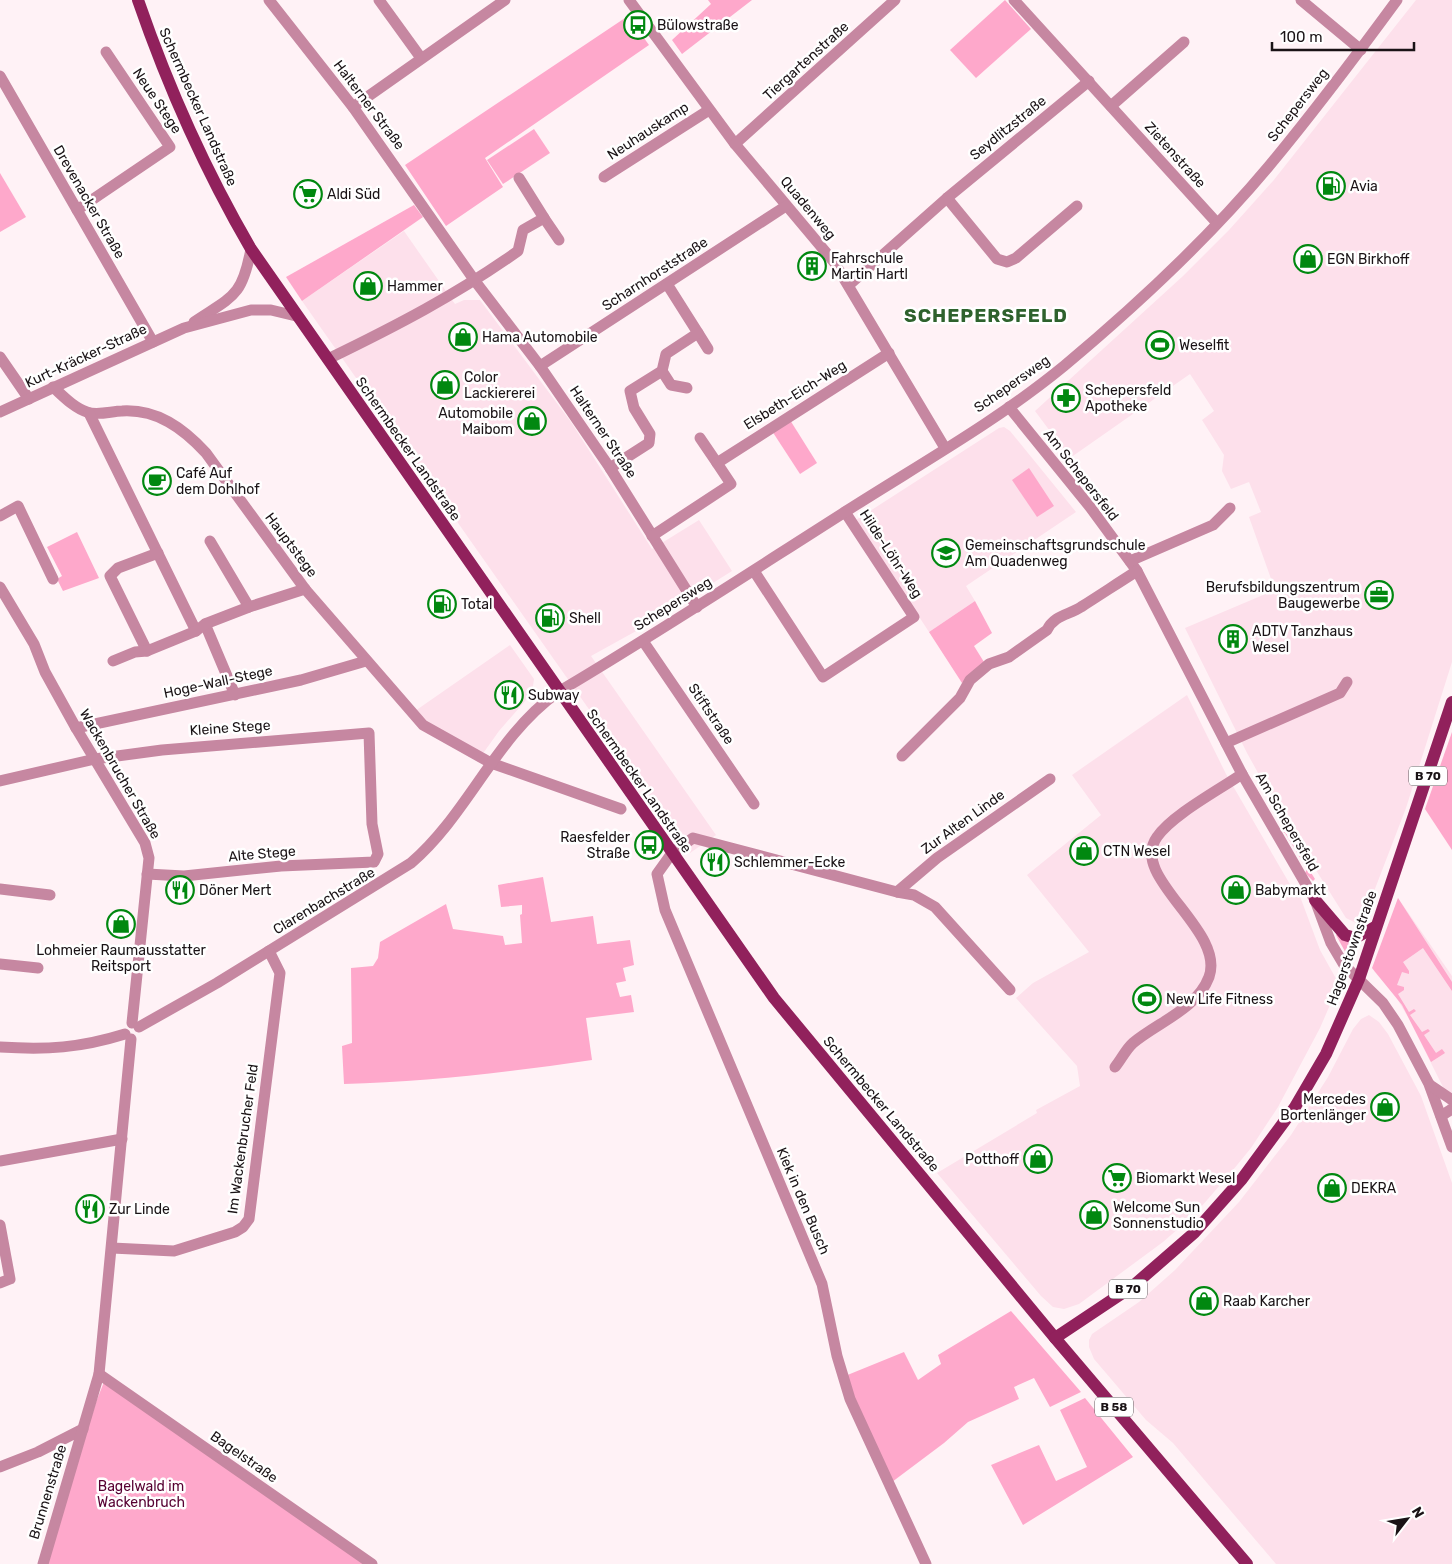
<svg xmlns="http://www.w3.org/2000/svg" width="1452" height="1564" font-family="Rubik,sans-serif">
  <style>
    .built { fill: #fde0eb }
    .green { fill: #fea8cb }
    .lines { fill: none; stroke-linecap: round; stroke-linejoin: round }
    .street { stroke: #c687a1; stroke-width: 11 }
    .primary { stroke: #91215c; stroke-width: 12 }
    .labels { text-anchor: middle; dominant-baseline: central; stroke-width: 5; stroke-linejoin: round; paint-order: stroke }
    .shield { fill: #fff; stroke: #5f5a5c; stroke-width: 1 }
    .shield-label { font-size: 12px; font-weight: bold; fill: #1a1316 }
    .poi-label { font-size: 14px; fill: #1a1316; stroke: #fff; text-anchor: start }
    .street-label { font-size: 14px; fill: #1a1316; stroke: #fff }
    .park-label { font-size: 14px; fill: #570032; stroke: #fff }
    .district-label { font-size: 19px; font-weight: bold; letter-spacing: 1px; fill: #2e622d; stroke: #fff }
  </style>
  <rect width="100%" height="100%" fill="#fff2f6"/>
  <g class="built">
    <polygon points="1416,0 1452,0 1452,662 1406,808 1363,920 1356,923 1346,918 1282,816 1247,753 1185,628 1275,590 1249,517 1261,512 1249,482 1231,489 1222,471 1224,455 1202,420 1214,411 1190,374 1070,458 1035,411 1183,276 1229,230 1273,181"/>
    <polygon points="404,231 455,304 464,300 480,300 571,422 652,549 699,520 732,571 638,630 591,656 716,835 690,853 302,301"/>
    <polygon points="1004,427 1010,431 1076,512 966,586 975,601 929,632 856,520 999,428"/>
    <polygon points="510,645 534,679 532,693 499,731 484,752 481,753 427,723 415,711"/>
    <polygon points="1187,695 1226,774 1295,893 1298,891 1320,950 1339,984 1320,1028 1278,1107 1251,1148 1233,1170 1195,1214 1163,1242 1079,1304 1064,1309 1053,1307 1041,1296 937,1173 1037,1113 1036,1110 1080,1086 1077,1066 1016,998 1033,983 1089,952 1027,875 1101,815 1072,775"/>
    <polygon points="1398,898 1452,976 1452,1118 1446,1101 1449,1099 1408,1017 1396,997 1374,971"/>
    <polygon points="1369,1015 1379,1022 1388,1034 1421,1096 1452,1183 1452,1564 1276,1564 1173,1443 1146,1420 1094,1359 1089,1347 1089,1340 1092,1334 1139,1302 1175,1270 1239,1202 1291,1135 1328,1077 1353,1029 1361,1019"/>
  </g>
  <g class="green">
    <polygon points="708,0 752,0 682,54 672,40 711,4"/>
    <polygon points="1005,0 1031,29 976,78 950,50"/>
    <polygon points="628,16 649,45 485,158 503,187 446,226 405,165"/>
    <polygon points="534,129 550,153 503,184 487,160"/>
    <polygon points="0,173 26,217 0,232"/>
    <polygon points="414,205 423,217 302,301 286,277"/>
    <polygon points="790,420 817,463 800,474 772,431"/>
    <polygon points="1029,468 1054,506 1037,517 1012,480"/>
    <polygon points="77,532 99,578 63,591 57,579 62,576 47,547"/>
    <polygon points="975,601 992,633 974,646 984,662 962,683 929,632"/>
    <polygon points="1452,732 1452,850 1425,809"/>
    <polygon points="1282,827 1315,879 1313,881 1305,873 1307,869 1285,833 1280,830"/>
    <path d="M 543,877 L 551,922 L 593,916 L 597,944 L 630,940 L 634,965 L 623,968 L 626,981 L 616,983 L 620,997 L 631,995 L 634,1012 L 586,1018 L 592,1060 C 509,1072 427,1082 344,1084 L 342,1046 L 352,1043 L 351,968 L 373,966 L 378,958 L 380,942 L 446,904 L 453,929 L 503,936 L 505,945 L 522,943 L 520,915 L 522,914 L 522,905 L 501,907 L 498,885 Z"/>
    <polygon points="1398,898 1452,982 1452,991 1423,948 1403,962 1409,971 1409,974 1402,972 1397,985 1404,987 1404,990 1398,994 1409,1012 1414,1009 1416,1011 1410,1015 1422,1032 1428,1029 1430,1031 1424,1035 1436,1053 1442,1049 1445,1053 1431,1062 1402,1005 1372,968"/>
    <polygon points="1337,934 1352,943 1348,957 1336,935"/>
    <polygon points="1011,1311 1081,1392 1050,1407 1034,1378 1014,1387 1019,1399 968,1422 944,1443 892,1482 845,1376 904,1352 918,1380 941,1364 938,1355"/>
    <polygon points="104,1382 364,1564 46,1564 96,1402"/>
    <polygon points="1085,1398 1133,1457 1023,1525 991,1465 1039,1445 1056,1481 1087,1467 1060,1410"/>
  </g>
  <g class="lines">
    <g class="street">
      <polyline points="269,0 353,107 475,281 540,366 610,468 697,607"/>
      <polyline points="379,0 421,58"/>
      <polyline points="629,0 735,144 834,262 945,448"/>
      <polyline points="1014,0 1217,223"/>
      <polyline points="1301,0 1361,50"/>
      <polyline points="0,76 153,342"/>
      <polyline points="1111,106 1184,42"/>
      <polyline points="353,107 505,0"/>
      <polyline points="735,144 895,0"/>
      <polyline points="604,177 709,110"/>
      <polyline points="947,198 997,259 1007,262 1016,258 1077,206"/>
      <polyline points="77,210 170,147 106,52"/>
      <polyline points="544,218 559,240"/>
      <polyline points="849,285 947,198 1089,81"/>
      <path d="M 194,322 C 233,296 242,297 251,249"/>
      <polyline points="698,333 708,349"/>
      <polyline points="0,357 29,399"/>
      <path d="M 328,359 C 396,326 456,295 518,251 L 523,230 L 544,218 L 519,178"/>
      <polyline points="540,366 786,206"/>
      <polyline points="662,371 671,385 687,388"/>
      <path d="M 53,387 C 63,396 74,408 87,412 C 97,416 112,411 122,411 C 157,409 183,428 206,453 L 305,589 L 423,725 L 491,763 L 621,809"/>
      <polyline points="1009,407 1090,507 1137,571 1242,774 1315,900 1331,943 1344,965 1383,1003 1398,1025 1429,1084 1452,1147"/>
      <polyline points="0,412 184,328 251,310 271,310 296,316"/>
      <polyline points="89,413 196,631"/>
      <polyline points="700,438 717,463"/>
      <polyline points="610,468 649,443 650,434 634,408 630,391 662,371 666,354 698,333 667,284"/>
      <polyline points="0,516 18,506 53,579"/>
      <polyline points="652,536 731,484 717,463 889,353"/>
      <polyline points="210,541 249,607"/>
      <polyline points="1130,561 1213,525 1230,508"/>
      <polyline points="754,571 823,677 914,617 845,512"/>
      <polyline points="0,587 34,644 45,672 76,728 145,843 149,858 132,1023"/>
      <polyline points="205,624 235,695"/>
      <polyline points="643,641 754,804"/>
      <polyline points="147,651 110,576 118,568 158,553"/>
      <polyline points="113,661 135,652 147,651 196,631 205,624 249,607 305,589"/>
      <polyline points="76,728 301,680 366,661"/>
      <polyline points="1226,743 1340,693 1347,682"/>
      <path d="M 902,756 L 960,698 L 970,680 L 989,664 L 1009,657 L 1047,630 C 1054,615 1069,615 1081,607 C 1100,595 1118,583 1137,571"/>
      <polyline points="0,781 95,759 162,750 369,733 372,824 378,854 374,862 281,866 184,876 147,874"/>
      <polyline points="0,889 50,895"/>
      <polyline points="897,892 937,858 1050,779"/>
      <polyline points="0,964 38,968"/>
      <path d="M 139,1027 L 217,983 L 411,863 C 469,813 495,737 558,692 C 656,634 752,571 848,510 C 920,464 997,421 1064,366 C 1137,305 1208,239 1269,166 C 1314,112 1356,56 1397,0"/>
      <path d="M 0,1047 C 47,1050 80,1048 125,1034"/>
      <path d="M 1115,1067 C 1121,1060 1126,1049 1133,1043 C 1158,1022 1197,1009 1209,977 C 1226,930 1128,877 1157,837 C 1172,815 1219,790 1242,774"/>
      <polyline points="1430,1085 1452,1100"/>
      <polyline points="1441,1116 1452,1109"/>
      <polyline points="0,1161 122,1139"/>
      <polyline points="0,1225 10,1279 0,1283"/>
      <polyline points="112,1248 174,1251 235,1232 243,1227 249,1219 280,973 269,951"/>
      <polyline points="99,1374 372,1564"/>
      <polyline points="0,1467 38,1452 83,1429"/>
      <polyline points="43,1564 99,1374 131,1039"/>
      <polyline points="926,1564 850,1399 837,1356 822,1284 665,910 657,874 672,853 693,838 897,892 914,895 935,907 1010,990"/>
    </g>
    <g class="primary">
      <path d="M 138,0 C 168,87 205,170 251,249 L 774,998 L 1055,1338 L 1247,1564"/>
      <polyline points="1315,900 1345,935 1355,938 1375,927"/>
      <polyline points="1055,1338 1133,1286 1194,1233 1242,1179 1295,1107 1326,1054 1359,979 1452,702"/>
    </g>
  </g>
  <defs>
    <symbol id="bus-ring" viewBox="-11 -11 22 22"><circle r="9.5" fill="#fff" stroke="#018810" stroke-width="1.5"/><path d="M-5-6H5V4H4V6H2V4H-2V6H-4V4H-5ZM-3.5-4V0h7V-4ZM-3.5 1.2v1.5H-2V1.2ZM2 1.2v1.5H3.5V1.2Z" fill="#018810"/></symbol>
    <symbol id="fuel-ring" viewBox="-11 -11 22 22"><circle r="9.5" fill="#fff" stroke="#018810" stroke-width="1.5"/><path d="M-5.5-6h7V0h2V4h1.3V-2.5L3-4.5l.8-.8L6-3V5H2.5V1h-1V6h-7ZM-4.2-4.7v3.2H.2V-4.7Z" fill="#018810"/></symbol>
    <symbol id="supermarket-ring" viewBox="-11 -11 22 22"><circle r="9.5" fill="#fff" stroke="#018810" stroke-width="1.5"/><path d="M-6-5.5h2.5l.6 2H6L4.5 2H-2.5L-4.4-4H-6ZM-1.5 3.2a1.3 1.3 0 1 0 .1 0ZM3 3.2a1.3 1.3 0 1 0 .1 0Z" fill="#018810"/></symbol>
    <symbol id="shop-ring" viewBox="-11 -11 22 22"><circle r="9.5" fill="#fff" stroke="#018810" stroke-width="1.5"/><path d="M-5-2.5h2.3a2.7 3.5 0 0 1 5.4 0H5L5.5 6h-11ZM-1.5-2.5h3a1.5 2.3 0 0 0-3 0Z" fill="#018810"/></symbol>
    <symbol id="building-ring" viewBox="-11 -11 22 22"><circle r="9.5" fill="#fff" stroke="#018810" stroke-width="1.5"/><path d="M-4-6H4V6H1V3H-1V6H-4ZM-2.5-4.3h1.7v1.8h-1.7ZM.8-4.3h1.7v1.8H.8ZM-2.5-1h1.7V.8h-1.7ZM.8-1h1.7V.8H.8Z" fill="#018810"/></symbol>
    <symbol id="stadium-ring" viewBox="-11 -11 22 22"><circle r="9.5" fill="#fff" stroke="#018810" stroke-width="1.5"/><path d="M0-5a6.5 5 0 1 0 0 10a6.5 5 0 1 0 0-10ZM-3.5-1.8h7v3.6h-7Z" fill="#018810"/></symbol>
    <symbol id="pharmacy-ring" viewBox="-11 -11 22 22"><circle r="9.5" fill="#fff" stroke="#018810" stroke-width="1.5"/><path d="M-2-6h4v4h4v4h-4v4h-4v-4h-4v-4h4Z" fill="#018810"/></symbol>
    <symbol id="cafe-ring" viewBox="-11 -11 22 22"><circle r="9.5" fill="#fff" stroke="#018810" stroke-width="1.5"/><path d="M-5.5-4.5H6V0H3Q3 3.5 0 3.5H-2.5Q-5.5 3.5-5.5 0ZM3-3.2v2h1.7v-2ZM-6 4.5H4V6H-6Z" fill="#018810"/></symbol>
    <symbol id="school-ring" viewBox="-11 -11 22 22"><circle r="9.5" fill="#fff" stroke="#018810" stroke-width="1.5"/><path d="M0-5L7-2L0 1L-7-2ZM-4 1L0 2.5L4 1V4Q0 6-4 4Z" fill="#018810"/></symbol>
    <symbol id="office-ring" viewBox="-11 -11 22 22"><circle r="9.5" fill="#fff" stroke="#018810" stroke-width="1.5"/><path d="M-6-3h4V-5.5h4V-3h4V5H-6ZM-1-4.5V-3h2v-1.5ZM-6 0V1H6V0Z" fill="#018810"/></symbol>
    <symbol id="restaurant-ring" viewBox="-11 -11 22 22"><circle r="9.5" fill="#fff" stroke="#018810" stroke-width="1.5"/><path d="M-5-6h1v4h1v-4h1v4h1v-4h1v5L-1.5 .5V6h-2V.5L-5-1ZM5-6V6H3V1.5H1.5Q1.5-4 5-6Z" fill="#018810"/></symbol>
  </defs>
  <g fill-rule="evenodd">
    <use href="#bus-ring" x="622" y="9" width="32" height="32"/>
    <use href="#fuel-ring" x="1315" y="170" width="32" height="32"/>
    <use href="#supermarket-ring" x="292" y="178" width="32" height="32"/>
    <use href="#shop-ring" x="1292" y="243" width="32" height="32"/>
    <use href="#building-ring" x="796" y="250" width="32" height="32"/>
    <use href="#shop-ring" x="352" y="270" width="32" height="32"/>
    <use href="#shop-ring" x="447" y="321" width="32" height="32"/>
    <use href="#stadium-ring" x="1144" y="329" width="32" height="32"/>
    <use href="#shop-ring" x="429" y="369" width="32" height="32"/>
    <use href="#pharmacy-ring" x="1050" y="382" width="32" height="32"/>
    <use href="#shop-ring" x="516" y="405" width="32" height="32"/>
    <use href="#cafe-ring" x="141" y="465" width="32" height="32"/>
    <use href="#school-ring" x="930" y="537" width="32" height="32"/>
    <use href="#office-ring" x="1363" y="579" width="32" height="32"/>
    <use href="#fuel-ring" x="426" y="588" width="32" height="32"/>
    <use href="#fuel-ring" x="534" y="602" width="32" height="32"/>
    <use href="#building-ring" x="1217" y="623" width="32" height="32"/>
    <use href="#restaurant-ring" x="493" y="679" width="32" height="32"/>
    <use href="#bus-ring" x="633" y="829" width="32" height="32"/>
    <use href="#shop-ring" x="1068" y="835" width="32" height="32"/>
    <use href="#restaurant-ring" x="699" y="846" width="32" height="32"/>
    <use href="#restaurant-ring" x="164" y="874" width="32" height="32"/>
    <use href="#shop-ring" x="1220" y="874" width="32" height="32"/>
    <use href="#shop-ring" x="105" y="908" width="32" height="32"/>
    <use href="#stadium-ring" x="1131" y="983" width="32" height="32"/>
    <use href="#shop-ring" x="1369" y="1091" width="32" height="32"/>
    <use href="#shop-ring" x="1022" y="1143" width="32" height="32"/>
    <use href="#supermarket-ring" x="1101" y="1162" width="32" height="32"/>
    <use href="#shop-ring" x="1316" y="1172" width="32" height="32"/>
    <use href="#restaurant-ring" x="74" y="1193" width="32" height="32"/>
    <use href="#shop-ring" x="1078" y="1199" width="32" height="32"/>
    <use href="#shop-ring" x="1188" y="1285" width="32" height="32"/>
  </g>
  <g class="labels">
    <g class="shield">
      <rect x="1409" y="766.5" width="38" height="19" rx="4"/>
      <rect x="1109" y="1279.5" width="38" height="19" rx="4"/>
      <rect x="1095" y="1397.5" width="38" height="19" rx="4"/>
    </g>
    <g class="shield-label">
      <text x="1428" y="776">B 70</text>
      <text x="1128" y="1289">B 70</text>
      <text x="1114" y="1407">B 58</text>
    </g>
    <g class="poi-label">
      <text x="657" y="25">Bülowstraße</text>
      <text x="1350" y="186">Avia</text>
      <text x="327" y="194">Aldi Süd</text>
      <text x="831" y="258">Fahrschule<tspan x="831" dy="16">Martin Hartl</tspan></text>
      <text x="1327" y="259">EGN Birkhoff</text>
      <text x="387" y="286">Hammer</text>
      <text x="482" y="337">Hama Automobile</text>
      <text x="1179" y="345">Weselfit</text>
      <text x="464" y="377">Color<tspan x="464" dy="16">Lackiererei</tspan></text>
      <text x="1085" y="390">Schepersfeld<tspan x="1085" dy="16">Apotheke</tspan></text>
      <text x="513" y="413" text-anchor="end">Automobile<tspan x="513" dy="16">Maibom</tspan></text>
      <text x="176" y="473">Café Auf<tspan x="176" dy="16">dem Dohlhof</tspan></text>
      <text x="965" y="545">Gemeinschaftsgrundschule<tspan x="965" dy="16">Am Quadenweg</tspan></text>
      <text x="1360" y="587" text-anchor="end">Berufsbildungszentrum<tspan x="1360" dy="16">Baugewerbe</tspan></text>
      <text x="461" y="604">Total</text>
      <text x="569" y="618">Shell</text>
      <text x="1252" y="631">ADTV Tanzhaus<tspan x="1252" dy="16">Wesel</tspan></text>
      <text x="528" y="695">Subway</text>
      <text x="630" y="837" text-anchor="end">Raesfelder<tspan x="630" dy="16">Straße</tspan></text>
      <text x="1103" y="851">CTN Wesel</text>
      <text x="734" y="862">Schlemmer-Ecke</text>
      <text x="199" y="890">Döner Mert</text>
      <text x="1255" y="890">Babymarkt</text>
      <text x="121" y="950" text-anchor="middle">Lohmeier Raumausstatter<tspan x="121" dy="16">Reitsport</tspan></text>
      <text x="1166" y="999">New Life Fitness</text>
      <text x="1366" y="1099" text-anchor="end">Mercedes<tspan x="1366" dy="16">Bortenlänger</tspan></text>
      <text x="1019" y="1159" text-anchor="end">Potthoff</text>
      <text x="1136" y="1178">Biomarkt Wesel</text>
      <text x="1351" y="1188">DEKRA</text>
      <text x="1113" y="1207">Welcome Sun<tspan x="1113" dy="16">Sonnenstudio</tspan></text>
      <text x="109" y="1209">Zur Linde</text>
      <text x="1223" y="1301">Raab Karcher</text>
    </g>
    <g class="street-label">
      <text transform="translate(806 61) rotate(-42)">Tiergartenstraße</text>
      <text transform="translate(157 101) rotate(56)">Neue Stege</text>
      <text transform="translate(369 105) rotate(53)">Halterner Straße</text>
      <text transform="translate(1298 105) rotate(-52)">Schepersweg</text>
      <text transform="translate(198 107) rotate(66)">Schermbecker Landstraße</text>
      <text transform="translate(1008 128) rotate(-39)">Seydlitzstraße</text>
      <text transform="translate(648 131) rotate(-33)">Neuhauskamp</text>
      <text transform="translate(1175 155) rotate(48)">Zietenstraße</text>
      <text transform="translate(89 202) rotate(60)">Drevenacker Straße</text>
      <text transform="translate(808 208) rotate(50)">Quadenweg</text>
      <text transform="translate(655 274) rotate(-33)">Scharnhorststraße</text>
      <text transform="translate(86 356) rotate(-25)">Kurt-Kräcker-Straße</text>
      <text transform="translate(1012 384) rotate(-35)">Schepersweg</text>
      <text transform="translate(795 395) rotate(-32)">Elsbeth-Eich-Weg</text>
      <text transform="translate(603 432) rotate(56)">Halterner Straße</text>
      <text transform="translate(408 449) rotate(55)">Schermbecker Landstraße</text>
      <text transform="translate(1081 475) rotate(52)">Am Schepersfeld</text>
      <text transform="translate(291 545) rotate(53)">Hauptstege</text>
      <text transform="translate(891 554) rotate(57)">Hilde-Löhr-Weg</text>
      <text transform="translate(673 604) rotate(-32)">Schepersweg</text>
      <text transform="translate(218 682) rotate(-12)">Hoge-Wall-Stege</text>
      <text transform="translate(711 714) rotate(56)">Stiftstraße</text>
      <text transform="translate(230 728) rotate(-4)">Kleine Stege</text>
      <text transform="translate(120 774) rotate(60)">Wackenbrucher Straße</text>
      <text transform="translate(639 781) rotate(55)">Schermbecker Landstraße</text>
      <text transform="translate(963 822) rotate(-36)">Zur Alten Linde</text>
      <text transform="translate(1287 822) rotate(60)">Am Schepersfeld</text>
      <text transform="translate(262 854) rotate(-5)">Alte Stege</text>
      <text transform="translate(324 901) rotate(-31)">Clarenbachstraße</text>
      <text transform="translate(1352 948) rotate(-70)">Hagerstownstraße</text>
      <text transform="translate(881 1104) rotate(50)">Schermbecker Landstraße</text>
      <text transform="translate(243 1139) rotate(-82)">Im Wackenbrucher Feld</text>
      <text transform="translate(803 1201) rotate(67)">Kiek in den Busch</text>
      <text transform="translate(244 1457) rotate(35)">Bagelstraße</text>
      <text transform="translate(48 1492) rotate(-73)">Brunnenstraße</text>
    </g>
    <g class="park-label">
      <text x="141" y="1486">Bagelwald im<tspan x="141" dy="16">Wackenbruch</tspan></text>
    </g>
    <g class="district-label">
      <text x="986" y="315">SCHEPERSFELD</text>
    </g>
  </g>
  <g transform="translate(1407 1519) rotate(59)" stroke="#ffffff" stroke-width="4" paint-order="stroke">
  <path d="M0-4L9 19L0 12L-9 19Z" fill="#1a1316"/>
  <text y="-8" font-size="14" font-weight="bold" text-anchor="middle" fill="#1a1316">N</text>
  </g>
  <path d="M1272 42v8h142v-8" fill="none" stroke="#1a1316" stroke-width="2.5"/>
  <text x="1280" y="42" font-size="15" fill="#1a1316" stroke="#ffffff" stroke-width="4" paint-order="stroke">100 m</text>
</svg>
